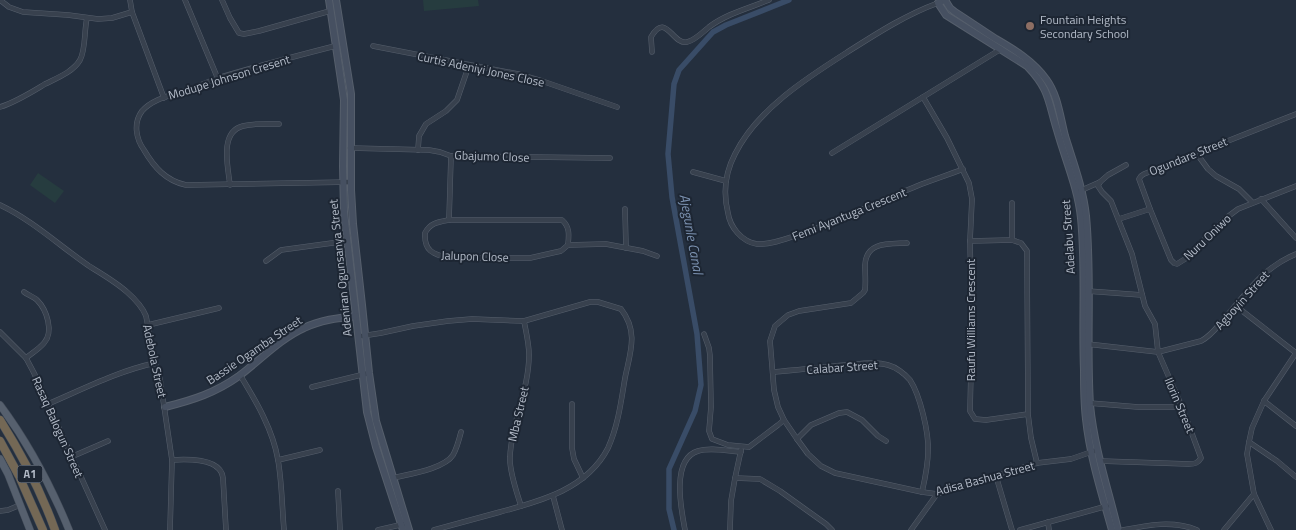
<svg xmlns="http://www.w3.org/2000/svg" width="1296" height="530" font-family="'Titillium Web',sans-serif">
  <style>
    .pitch { fill: #263c3f }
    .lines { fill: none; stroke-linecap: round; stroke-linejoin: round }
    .canal { stroke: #394c67; stroke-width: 5.5 }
    .street-casing { stroke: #565f6c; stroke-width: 5.5 }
    .secondary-casing { stroke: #565f6c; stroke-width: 8 }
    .primary-casing { stroke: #414a57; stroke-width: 8 }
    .highway-casing { stroke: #434c59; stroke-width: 9 }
    .street { stroke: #38414e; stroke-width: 4.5 }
    .secondary { stroke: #465061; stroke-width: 6 }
    .primary { stroke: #56606e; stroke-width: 7 }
    .highway { stroke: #746855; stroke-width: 8 }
    .education-dot { fill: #8d6e63; stroke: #1d2633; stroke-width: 2 }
    .labels { text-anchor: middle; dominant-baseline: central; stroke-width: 4; stroke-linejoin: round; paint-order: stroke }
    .shield { fill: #1d2633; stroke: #878f9c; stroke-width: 1 }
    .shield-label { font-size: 11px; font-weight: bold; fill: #b4bcc9 }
    .poi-label { font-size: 12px; fill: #b4bcc9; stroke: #1d2633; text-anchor: start }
    .street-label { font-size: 12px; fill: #b4bcc9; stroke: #1d2633 }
    .water-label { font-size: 14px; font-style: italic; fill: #7c92b1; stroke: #1d2633 }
  </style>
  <rect width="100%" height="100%" fill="#242f3e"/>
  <g class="pitch">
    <polygon points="423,0 478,0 479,6 424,11"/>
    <polygon points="38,173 64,191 55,203 30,185"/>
  </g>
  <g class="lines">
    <polyline class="canal" points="674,530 669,509 669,469 695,411 701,385 697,334 672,197 668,154 674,84 679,70 713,32 726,25 789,0"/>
    <defs>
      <g id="street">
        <polyline points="0,0 9,7 23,12 68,15 98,19 112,18 132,12"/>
        <polyline points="130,0 132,12 164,98"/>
        <polyline points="185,0 218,79"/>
        <polyline points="222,0 230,18 239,33 244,34 259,31 330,11"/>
        <path d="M 938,3 C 905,15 876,34 846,53 C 805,79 757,110 735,154 C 725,173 723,193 728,213 C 730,227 742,242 757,244 C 771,245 785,239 798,235 C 839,221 877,202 917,186 C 932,180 948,175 963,169"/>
        <path d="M 335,46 C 296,56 257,66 218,78 C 207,82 197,87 186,90 C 172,95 152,99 142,111 C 133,123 136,139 144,150 C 154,167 166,181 186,185 L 351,182"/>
        <polyline points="373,46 518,74 542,81 617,107"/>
        <path d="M 652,52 L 651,37 C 666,11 672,45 687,42 C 694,41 703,32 709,27 C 726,14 749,8 769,0"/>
        <polyline points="923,97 947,138 969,183 972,199 970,241"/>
        <path d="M 0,107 C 16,102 30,93 45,84 C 57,78 73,72 80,60 C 86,49 84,30 87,18"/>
        <polyline points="1296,114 1144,174 1141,176 1139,179 1150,209 1171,260 1174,263 1177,264 1185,259 1226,218 1238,209 1296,186"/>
        <polyline points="350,148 429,150 440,152 451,156 610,158"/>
        <polyline points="418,150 419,136 426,124 446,111 457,100 469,65"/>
        <polyline points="832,153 1001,49"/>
        <polyline points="1197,154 1208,169 1216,176 1239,189 1252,202"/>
        <polyline points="693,172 726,181"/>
        <polyline points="1100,182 1108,175 1126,165"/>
        <path d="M 230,185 C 228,167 219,132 243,126 C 255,123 267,124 279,124"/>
        <path d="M 1079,189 L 1082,190 L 1100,182 L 1098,186 L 1102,192 L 1111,201 L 1132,254 L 1145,306 L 1155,324 L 1158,352 L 1182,407 L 1201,458 C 1198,463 1195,464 1189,464 L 1100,461"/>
        <polyline points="1261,199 1296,238"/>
        <polyline points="1012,203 1012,240"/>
        <path d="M 0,205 C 32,220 60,246 89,266 C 102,274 116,282 127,292 C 135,299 142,306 146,316 L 155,363 L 160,379 L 172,460 L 170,530"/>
        <polyline points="625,209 626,248"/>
        <polyline points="1119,219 1150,209"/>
        <path d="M 449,220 L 562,220 C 570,227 569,235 568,245 L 561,251 L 530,258 L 448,258 C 433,254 424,251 425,233 C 430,223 438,222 449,220 Z"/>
        <polyline points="449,220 451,156"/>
        <path d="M 907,243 C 890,244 866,241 865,265 C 865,273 866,281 865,290 L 863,293 L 851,303 L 799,311 L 788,315 L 775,326 L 770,341 L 774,390 L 778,407 L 784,420 L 797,439 L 808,454 L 821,466 L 835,473 L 922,492 L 937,494 L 1037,463 L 1071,459 L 1094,451"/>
        <polyline points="568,245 606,244 643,251 657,256"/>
        <polyline points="266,261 281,250 347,241"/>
        <polyline points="1087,291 1142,295"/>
        <path d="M 24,292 C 28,295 34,297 37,300 C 47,310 54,332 44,343 C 39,349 32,353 26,358"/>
        <polyline points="1236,306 1296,353"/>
        <polyline points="148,325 219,308"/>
        <polyline points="0,332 26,358 34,373 105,530"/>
        <polyline points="704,334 709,348 710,356 711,407 709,431 712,439 728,445 749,447 778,425 784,420"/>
        <path d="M 362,336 L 381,333 L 413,326 L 448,321 L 472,319 L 524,321 L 590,302 L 598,302 L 621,309 C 639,332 630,353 625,378 C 621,402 618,426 608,448 C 587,489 541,501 500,512 C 478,518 456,524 434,530"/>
        <path d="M 1087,344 L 1158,352 L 1201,341 C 1211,336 1217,327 1224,319 C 1247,293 1262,268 1296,254"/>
        <path d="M 773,372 C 797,370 822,367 846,365 C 859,364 875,361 888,365 C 896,367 905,374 910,380 C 920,395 929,433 928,451 C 928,465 925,479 922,492"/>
        <path d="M 240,375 C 256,401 273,430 278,460 C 282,483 282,507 284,530"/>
        <polyline points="312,387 369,373"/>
        <polyline points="1264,401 1296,426"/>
        <polyline points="1089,403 1138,407 1182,407"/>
        <path d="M 48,404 C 83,389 118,371 155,363"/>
        <polyline points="572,404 572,448 574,459 583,478"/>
        <polyline points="1028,414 986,420 975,419 970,411 972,330 970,241 1012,240 1021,243 1027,251 1028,414 1031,438 1037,463"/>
        <polyline points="797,439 811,425 839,413 847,412 862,420 878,436 886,441"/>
        <polyline points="1249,442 1277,461 1296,477"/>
        <polyline points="71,457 108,441"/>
        <path d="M 172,460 C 188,459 221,458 223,478 L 226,530"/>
        <polyline points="278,460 320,450"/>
        <polyline points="996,476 1012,530"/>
        <path d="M 393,478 C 409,474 444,469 453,455 C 457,448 459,440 461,432"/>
        <polyline points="735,478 741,450"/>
        <polyline points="338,491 340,530"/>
        <polyline points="553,496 562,530"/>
        <path d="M 521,506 C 517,493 509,471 510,457 C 511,423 529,390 529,355 C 529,343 526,332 524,321"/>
        <polyline points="0,511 8,510 20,505"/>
        <polyline points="1048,522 1049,530"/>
        <polyline points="378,530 404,524"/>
        <path d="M 685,530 C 681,509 671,459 698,451 C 711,447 727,451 741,452"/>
        <polyline points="730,530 731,501 735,478 760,479 780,491 805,509 826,524 832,530"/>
        <polyline points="911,530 937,494"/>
        <polyline points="1020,530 1107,506"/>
        <path d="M 1123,530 C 1148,525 1173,520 1197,530"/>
        <polyline points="1224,530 1254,494"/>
        <polyline points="1271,530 1254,494 1247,454 1249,442 1252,428 1264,401 1296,353"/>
      </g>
      <g id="secondary">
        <polyline points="329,0 344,100 343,166 344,212 367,412 376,447 403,530"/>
        <polyline points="336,0 351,94 351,190 353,224 362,305 369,373 376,421 409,530"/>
        <path d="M 944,0 L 938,3 L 946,15 L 1027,66 C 1050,90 1048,101 1057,130 C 1065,159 1078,188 1081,218 C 1086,268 1082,320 1084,370 C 1084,386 1084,403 1086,419 C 1090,457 1102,494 1112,530"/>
        <path d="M 945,0 L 950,8 L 955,12 C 969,21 982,30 996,39 C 1015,50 1033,61 1046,79 C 1058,95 1060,117 1065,136 C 1073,162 1083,188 1086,216 C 1092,279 1086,342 1090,405 C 1094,447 1108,489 1118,530"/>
        <path d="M 165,407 C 193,400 215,393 239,376 C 259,361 281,338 304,328 C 320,320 338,318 356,316"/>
      </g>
      <g id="primary">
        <path d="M 0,405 C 29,444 51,486 69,530"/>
        <polyline points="0,459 8,474 30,530"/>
      </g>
      <g id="highway">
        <path d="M 0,420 C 22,455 41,491 55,530"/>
        <polyline points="0,441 19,476 43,530"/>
      </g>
    </defs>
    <use href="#street" class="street-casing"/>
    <use href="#secondary" class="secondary-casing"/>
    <use href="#primary" class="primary-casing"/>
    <use href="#highway" class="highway-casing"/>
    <use href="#street" class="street"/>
    <use href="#secondary" class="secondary"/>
    <use href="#primary" class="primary"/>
    <use href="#highway" class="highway"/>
  </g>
  <circle class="education-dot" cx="1030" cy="26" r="5"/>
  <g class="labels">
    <rect class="shield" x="17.5" y="465.5" width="25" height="17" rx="4"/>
    <g class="shield-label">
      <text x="30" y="474">A1</text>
    </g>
    <g class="poi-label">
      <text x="1040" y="19">Fountain Heights<tspan x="1040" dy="14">Secondary School</tspan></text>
    </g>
    <g class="street-label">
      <text transform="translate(481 69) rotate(12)">Curtis Adeniyi Jones Close</text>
      <text transform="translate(229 77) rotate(-17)">Modupe Johnson Cresent</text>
      <text transform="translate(492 156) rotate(2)">Gbajumo Close</text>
      <text transform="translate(1188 156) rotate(-22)">Ogundare Street</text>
      <text transform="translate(849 214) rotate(-22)">Femi Ayantuga Crescent</text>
      <text transform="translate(1068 237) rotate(-94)">Adelabu Street</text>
      <text transform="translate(1207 237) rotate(-44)">Nuru Oniwo</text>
      <text transform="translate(475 256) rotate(2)">Jalupon Close</text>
      <text transform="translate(340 268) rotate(-96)">Adeniran Ogunsanya Street</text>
      <text transform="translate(1242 300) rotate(-48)">Agboyin Street</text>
      <text transform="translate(970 320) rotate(-90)">Raufu Williams Crescent</text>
      <text transform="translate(254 350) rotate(-34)">Bassie Ogamba Street</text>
      <text transform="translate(155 361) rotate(78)">Adebola Street</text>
      <text transform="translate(842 367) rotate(-4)">Calabar Street</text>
      <text transform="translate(1180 405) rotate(67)">Ilorin Street</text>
      <text transform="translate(518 414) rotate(-77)">Mba Street</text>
      <text transform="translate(58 427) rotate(66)">Rasaq Balogun Street</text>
      <text transform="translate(985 478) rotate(-15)">Adisa Bashua Street</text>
    </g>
    <g class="water-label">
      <text transform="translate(692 234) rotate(80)">Ajegunle Canal</text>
    </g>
  </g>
</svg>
